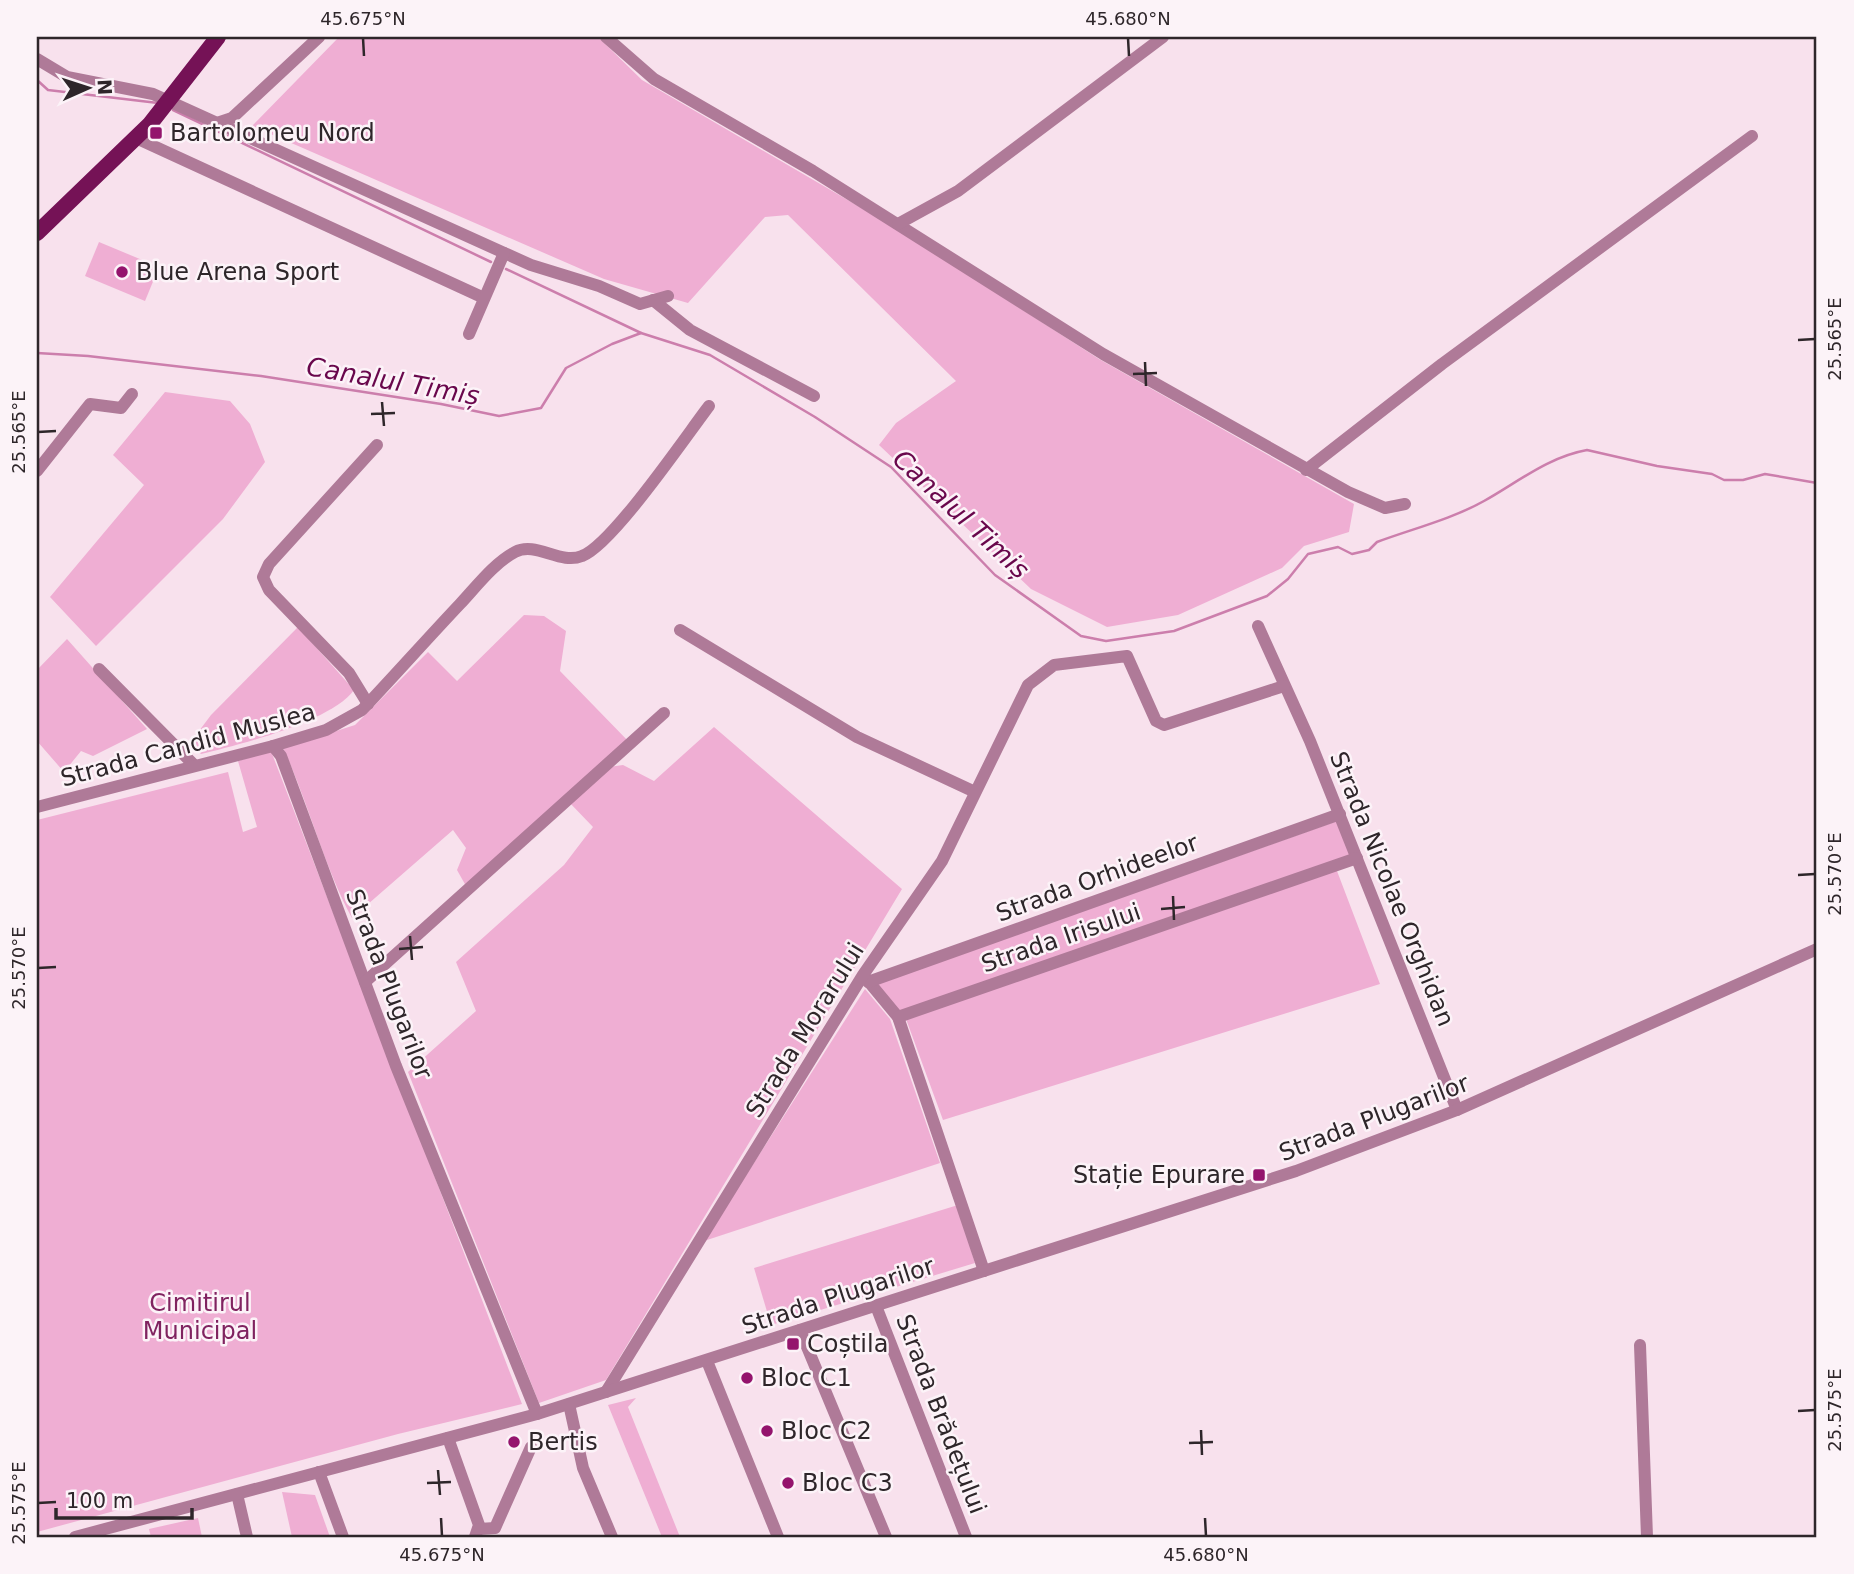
<svg xmlns="http://www.w3.org/2000/svg" width="1854" height="1574" font-family="'DejaVu Sans',sans-serif">
  <style>
    .green { fill: #efaed3 }
    .lines { fill: none; stroke-linecap: round; stroke-linejoin: round }
    .stream { stroke: #cc7eac; stroke-width: 2.5 }
    .minor { stroke: #af7a98; stroke-width: 12 }
    .major { stroke: #751256; stroke-width: 16 }
    .ticks { fill: none; stroke: #2e262a; stroke-width: 2.5 }
    .poi-dot { fill: #94146d; stroke: #fcf3f8; stroke-width: 2.5 }
    .labels { text-anchor: middle; dominant-baseline: central; stroke-width: 5; stroke-linejoin: round; paint-order: stroke }
    .poi-label { font-size: 24px; fill: #2e262a; stroke: #fcf3f8; text-anchor: start }
    .street-label { font-size: 24px; fill: #2e262a; stroke: #fcf3f8 }
    .park-label { font-size: 24px; fill: #802360; stroke: #fcf3f8 }
    .water-label { font-size: 26px; font-style: italic; fill: #69074c; stroke: #fcf3f8 }
    .neatline { fill: none; stroke: #2e262a; stroke-width: 2.5 }
    .ticks-label { font-size: 18px; text-anchor: middle; fill: #2e262a }
  </style>
  <rect width="100%" height="100%" fill="#f8e1ed"/>
  <g class="green">
    <polygon points="339,37 598,37 642,80 894,227 1099,359 1354,504 1349,532 1304,546 1282,568 1178,615 1107,627 1031,589 879,445 896,423 956,381 788,215 765,217 688,303 604,279 252,126"/>
    <polygon points="99,242 159,267 145,301 85,276"/>
    <polygon points="165,392 230,401 250,424 265,462 223,519 96,646 50,597 144,485 113,455"/>
    <path d="M 524,615 L 544,616 L 566,631 L 560,671 L 631,744 L 609,767 L 623,765 L 654,781 L 714,727 L 902,889 L 606,1380 L 539,1403 L 408,1072 L 476,1011 L 456,962 L 564,865 L 593,827 L 568,801 L 466,886 L 457,870 L 466,848 L 453,830 L 352,918 C 323,864 309,804 283,748 L 355,725 L 428,652 L 457,681 Z"/>
    <path d="M 298,627 L 354,690 C 332,721 239,745 201,754 L 190,743 L 211,715 Z"/>
    <polygon points="67,639 147,729 93,756 81,751 64,772 37,741 37,670"/>
    <polygon points="271,751 522,1404 398,1434 37,1532 37,820 228,772 243,832 257,827 238,761"/>
    <polygon points="1337,821 1351,856 1337,871 1380,984 943,1120 906,1019 874,985"/>
    <polygon points="865,989 890,1019 940,1163 704,1241"/>
    <polygon points="958,1205 975,1263 771,1325 754,1268"/>
    <polygon points="636,1398 628,1407 680,1537 662,1537 608,1405"/>
    <polygon points="282,1492 315,1495 330,1537 292,1537"/>
    <polygon points="198,1518 202,1537 151,1537 149,1529"/>
  </g>
  <g class="lines">
    <g class="stream">
      <polyline points="37,80 48,90 158,103"/>
      <polyline points="173,110 491,262"/>
      <polyline points="506,269 641,333"/>
      <path d="M 37,353 L 88,356 L 261,376 L 441,404 L 499,416 L 541,408 L 566,368 L 612,344 L 641,333 L 710,355 L 815,417 L 891,467 L 995,575 L 1081,636 L 1106,641 L 1174,631 L 1267,596 L 1288,579 L 1308,554 L 1338,547 L 1352,554 L 1369,550 L 1377,542 C 1412,529 1452,519 1484,501 C 1518,482 1548,457 1587,450 L 1657,466 L 1712,474 L 1724,480 L 1743,480 L 1765,474 L 1817,483"/>
    </g>
    <g class="minor">
      <polyline points="606,37 654,79 813,171 1103,354 1348,492 1385,508 1405,504"/>
      <polyline points="37,59 67,77 153,94 217,123 232,118 319,37"/>
      <polyline points="217,123 531,265 599,286 640,304 668,296"/>
      <polyline points="136,138 484,298"/>
      <polyline points="898,224 958,191 1163,37"/>
      <polyline points="653,300 690,330 814,396"/>
      <polyline points="469,334 504,253"/>
      <polyline points="1306,470 1442,364 1752,136"/>
      <polyline points="37,471 90,404 121,408 132,394"/>
      <polyline points="1258,626 1310,741 1457,1110"/>
      <polyline points="680,630 857,737 975,792"/>
      <polyline points="99,669 194,765"/>
      <polyline points="368,704 349,673 269,590 263,577 269,564 377,445"/>
      <polyline points="273,746 281,756 396,1066 537,1414"/>
      <path d="M 37,807 L 273,746 L 326,730 L 362,710 C 395,675 427,639 460,604 C 476,587 494,563 515,552 C 536,541 560,565 582,556 C 612,545 686,436 709,406"/>
      <polyline points="864,976 898,1017 984,1271"/>
      <polyline points="365,982 664,713"/>
      <polyline points="868,982 1340,814"/>
      <polyline points="898,1017 1357,858"/>
      <polyline points="876,1306 966,1537"/>
      <polyline points="800,1330 886,1537"/>
      <polyline points="1640,1345 1647,1537"/>
      <polyline points="707,1361 778,1537"/>
      <polyline points="606,1392 863,975 942,861 1028,685 1054,665 1127,656 1156,721 1164,725 1284,686"/>
      <polyline points="569,1404 583,1468 612,1537"/>
      <polyline points="448,1438 479,1525 475,1537"/>
      <polyline points="319,1472 343,1537"/>
      <polyline points="237,1494 247,1537"/>
      <polyline points="479,1529 495,1528 531,1447"/>
      <polyline points="75,1537 537,1414 1296,1171 1457,1110 1817,949"/>
    </g>
    <polyline class="major" points="37,233 150,124 218,37"/>
  </g>
  <path class="ticks" d="M 363,38 L 364,56M 1128,38 L 1129,56M 1798,340 L 1815,339M 1145,362 L 1146,386M 1133,374 L 1157,373M 382,402 L 384,426M 371,414 L 395,413M 38,432 L 56,431M 1798,875 L 1815,874M 1173,896 L 1174,920M 1161,909 L 1185,907M 410,936 L 412,960M 399,949 L 423,947M 38,968 L 56,967M 1798,1411 L 1815,1410M 1201,1430 L 1202,1455M 1189,1443 L 1213,1442M 438,1470 L 440,1495M 427,1483 L 451,1482M 38,1503 L 56,1502M 441,1518 L 442,1536M 1205,1518 L 1206,1536"/>
  <g class="poi-dot">
    <rect x="149" y="126" width="14" height="14" rx="3.5"/>
    <circle cx="122" cy="272" r="7"/>
    <rect x="1252" y="1168" width="14" height="14" rx="3.5"/>
    <rect x="786" y="1337" width="14" height="14" rx="3.5"/>
    <circle cx="747" cy="1378" r="7"/>
    <circle cx="767" cy="1431" r="7"/>
    <circle cx="514" cy="1442" r="7"/>
    <circle cx="788" cy="1483" r="7"/>
  </g>
  <g class="labels">
    <g class="poi-label">
      <text x="170" y="133">Bartolomeu Nord</text>
      <text x="136" y="272">Blue Arena Sport</text>
      <text x="1245" y="1175" text-anchor="end">Stație Epurare</text>
      <text x="807" y="1344">Coștila</text>
      <text x="761" y="1378">Bloc C1</text>
      <text x="781" y="1431">Bloc C2</text>
      <text x="528" y="1442">Bertis</text>
      <text x="802" y="1483">Bloc C3</text>
    </g>
    <g class="street-label">
      <text transform="translate(188 745) rotate(-15)">Strada Candid Muslea</text>
      <text transform="translate(1097 878) rotate(-20)">Strada Orhideelor</text>
      <text transform="translate(1392 889) rotate(68)">Strada Nicolae Orghidan</text>
      <text transform="translate(1061 938) rotate(-19)">Strada Irisului</text>
      <text transform="translate(389 984) rotate(69)">Strada Plugarilor</text>
      <text transform="translate(805 1030) rotate(-58)">Strada Morarului</text>
      <text transform="translate(1374 1118) rotate(-21)">Strada Plugarilor</text>
      <text transform="translate(838 1296) rotate(-18)">Strada Plugarilor</text>
      <text transform="translate(941 1414) rotate(69)">Strada Brădețului</text>
    </g>
    <g class="park-label">
      <text x="200" y="1303">Cimitirul<tspan x="200" dy="28">Municipal</tspan></text>
    </g>
    <g class="water-label">
      <text transform="translate(393 381) rotate(10)">Canalul Timiș</text>
      <text transform="translate(961 514) rotate(43)">Canalul Timiș</text>
    </g>
  </g>
  <rect width="1854" height="1574" fill="none" stroke="#fcf3f8" stroke-width="77"/>
  <g transform="translate(88 88) rotate(87)" stroke="#fcf3f8" stroke-width="5" paint-order="stroke">
  <path d="M0-5L12 26L0 18L-12 26Z" fill="#2e262a"/>
  <text y="-10" font-size="19" font-weight="bold" text-anchor="middle" fill="#2e262a">N</text>
  </g>
  <path d="M56 1508v10h136v-10" fill="none" stroke="#2e262a" stroke-width="3.5"/>
  <text x="66" y="1508" font-size="21" fill="#2e262a" stroke="#fcf3f8" stroke-width="5" paint-order="stroke">100 m</text>
  <rect x="38" y="38" width="1777" height="1498" class="neatline"/>
  <g class="ticks-label">
    <text x="363" y="25">45.675°N</text>
    <text x="1128" y="25">45.680°N</text>
    <text transform="translate(1835 339) rotate(-90)" y="6">25.565°E</text>
    <text transform="translate(19 432) rotate(-90)" y="6">25.565°E</text>
    <text transform="translate(1835 874) rotate(-90)" y="6">25.570°E</text>
    <text transform="translate(19 968) rotate(-90)" y="6">25.570°E</text>
    <text transform="translate(1835 1410) rotate(-90)" y="6">25.575°E</text>
    <text transform="translate(19 1503) rotate(-90)" y="6">25.575°E</text>
    <text x="442" y="1561">45.675°N</text>
    <text x="1206" y="1561">45.680°N</text>
  </g>
</svg>
